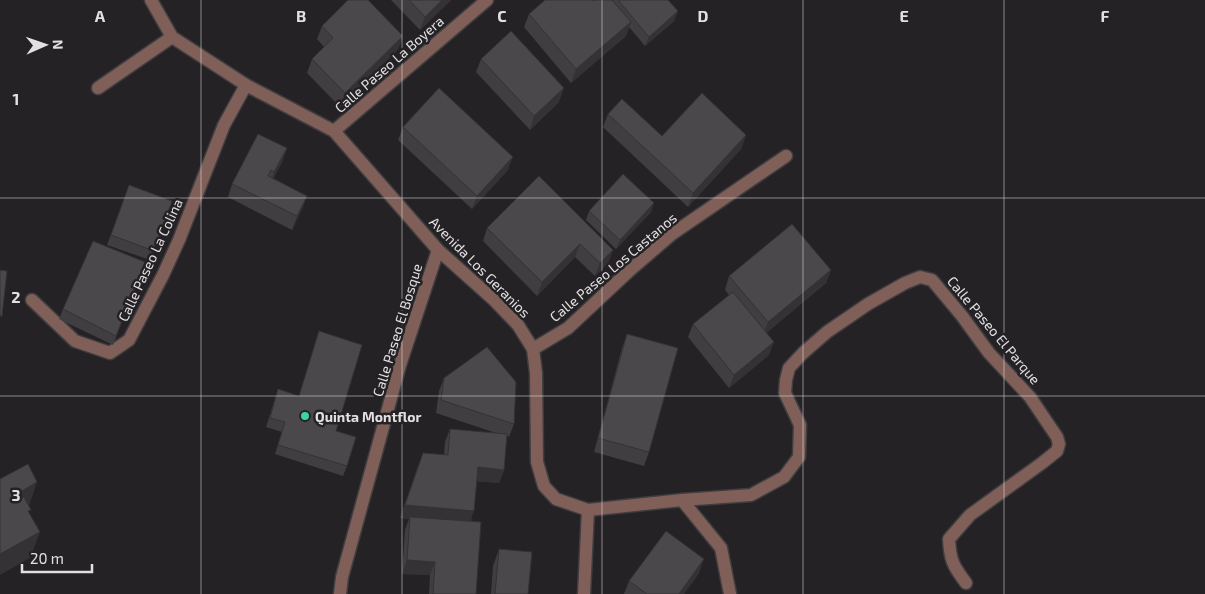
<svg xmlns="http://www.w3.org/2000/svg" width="1205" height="594" font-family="'Exo 2',sans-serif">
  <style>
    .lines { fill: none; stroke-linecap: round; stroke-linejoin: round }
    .minor-casing { stroke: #3f3d3f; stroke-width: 15 }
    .minor { stroke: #7f5f58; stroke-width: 12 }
    .wall { fill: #403e40 }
    .shaded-wall { fill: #343234 }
    .building { fill: #4b484b; stroke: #343234 }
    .grid { fill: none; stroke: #e2e0e2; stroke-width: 1; stroke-opacity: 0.55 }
    .poi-dot { fill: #3cd4a4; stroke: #252225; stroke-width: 2 }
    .labels { text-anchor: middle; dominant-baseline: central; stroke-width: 5; stroke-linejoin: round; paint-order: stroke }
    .street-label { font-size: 14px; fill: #e2e0e2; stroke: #252225 }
    .poi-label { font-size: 14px; font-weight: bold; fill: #e2e0e2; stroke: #252225; text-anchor: start }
    .grid-label { font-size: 16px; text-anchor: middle; font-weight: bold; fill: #e2e0e2; stroke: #252225; stroke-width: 5; stroke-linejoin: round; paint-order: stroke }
  </style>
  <rect width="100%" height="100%" fill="#252225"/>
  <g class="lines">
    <defs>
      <g id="minor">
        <path d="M 151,0 L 172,37 L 246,85 L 334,131 L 438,250 L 494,300 L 518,325 L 533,349 L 536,373 L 537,462 L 544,486 L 556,499 L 588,510 L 682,500 L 751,495 L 784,477 L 799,457 L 800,425 L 785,393 L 786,380 L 789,368 L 803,353 L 827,332 L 868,304 L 905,283 L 920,277 L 932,280 L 962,316 L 989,353 L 1030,397 L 1057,437 L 1059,444 L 1057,451 L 1042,463 L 970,515 L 949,539 C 950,560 953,566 966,583"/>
        <polyline points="98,88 172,37"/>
        <polyline points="334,131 487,0"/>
        <polyline points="32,300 75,341 110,353 129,340 163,275 179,240 224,125 246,85"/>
        <polyline points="533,349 568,328 629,271 672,234 786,156"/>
        <polyline points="682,500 721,548 730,594"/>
        <polyline points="340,594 342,577 400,365 438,250"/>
        <polyline points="584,594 588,510"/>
      </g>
    </defs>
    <use href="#minor" class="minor-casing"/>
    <use href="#minor" class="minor"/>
  </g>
  <g class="wall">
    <polygon points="391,0 451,0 420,30"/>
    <polygon points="595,0 668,0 678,11 674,21 645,46 629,27 626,36 571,83 524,27 529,14 594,1"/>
    <polygon points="322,26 403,36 398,49 340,107 307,73 312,59 324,47 317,39"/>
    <polygon points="481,59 559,102 530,130 476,72"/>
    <polygon points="608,114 662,136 746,135 741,149 688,207 603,127"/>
    <polygon points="403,127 508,170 472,209 398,140"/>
    <polygon points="287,148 282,162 273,178 307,196 302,209 292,230 228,197 232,184"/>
    <polygon points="129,185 172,201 150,260 107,245"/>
    <polygon points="589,211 651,212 616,249 586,220"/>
    <polygon points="487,228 613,250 608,263 595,276 575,257 537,296 483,241"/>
    <polygon points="145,262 113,345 59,319 63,309"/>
    <polygon points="831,270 826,283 766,333 769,355 729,388 688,337 693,324 729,295 725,290 729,276"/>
    <polygon points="319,331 336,431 347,466 343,476 275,454 282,432 266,427 278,389 299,396"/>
    <polygon points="627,334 649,452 644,466 594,452 622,348"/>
    <polygon points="444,378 514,424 509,437 507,436 504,470 499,483 477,481 471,521 476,594 429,594 430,575 402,574 405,530 409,519 400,518 418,466 444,455 445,442 450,429 496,433 436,413 439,391"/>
    <polygon points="499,549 528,594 491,594 493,566"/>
    <polygon points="699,573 684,594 624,594 629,581"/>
  </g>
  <g class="shaded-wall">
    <polygon points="442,0 451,0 420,30 425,17"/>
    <polygon points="678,11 674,21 645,46 649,37"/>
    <polygon points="631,22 626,36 571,83 576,69"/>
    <polygon points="403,36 398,49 340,107 345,93"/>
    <polygon points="564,88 559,102 530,130 534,116"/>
    <polygon points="746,135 741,149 688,207 693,193"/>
    <polygon points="287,148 282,162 270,186 274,172"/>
    <polygon points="513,157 508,170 472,209 477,196"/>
    <polygon points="307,196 302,209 292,230 297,216"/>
    <polygon points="654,203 651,212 616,249 620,240"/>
    <polygon points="580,244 575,257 537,296 542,282"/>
    <polygon points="613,250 608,263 595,276 600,263"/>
    <polygon points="831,270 826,283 763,336 768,322"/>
    <polygon points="774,342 769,355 729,388 734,375"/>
    <polygon points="478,467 504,470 499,483 473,481"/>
    <polygon points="37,482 28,509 7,520 17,494"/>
    <polygon points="405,505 474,511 469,524 410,517 409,519 400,518"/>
    <polygon points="40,532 30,558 0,575 0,554"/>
    <polygon points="704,559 699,573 684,594 679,594"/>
    <polygon points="407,560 435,562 430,575 402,574"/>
  </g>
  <g class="building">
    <polygon points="348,0 368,0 403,36 345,93 312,59 333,38 322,26"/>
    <polygon points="409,0 442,0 425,17"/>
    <polygon points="545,0 593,0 594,1 595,0 612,0 631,22 576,69 529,14"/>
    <polygon points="618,0 668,0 678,11 649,37"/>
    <polygon points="511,31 564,88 534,116 481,59"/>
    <polygon points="439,88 513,157 477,196 403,127"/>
    <polygon points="702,93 746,135 693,193 608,114 622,99 662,136"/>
    <polygon points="258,134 287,148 274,172 271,170 268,176 307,196 297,216 232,184"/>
    <polygon points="623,174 654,203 620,240 589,211"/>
    <polygon points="539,176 613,250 600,263 580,244 542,282 487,228"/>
    <polygon points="129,185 172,201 154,251 111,235"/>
    <polygon points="792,224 831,270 768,322 729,276"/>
    <polygon points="93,241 145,262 116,336 63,309"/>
    <polygon points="0,270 7,271 2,316 0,316"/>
    <polygon points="733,292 774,342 734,375 693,324"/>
    <polygon points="319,331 362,345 336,431 356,437 347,466 278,445 285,422 270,418 278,389 299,396"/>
    <polygon points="627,334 678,348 649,452 598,438"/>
    <polygon points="487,347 516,382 514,424 441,400 444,378"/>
    <polygon points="450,429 507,434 504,470 478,467 474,511 405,505 423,453 448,455"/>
    <polygon points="28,464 37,482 17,494 20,499 24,497 31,510 28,511 40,532 0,554 0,479"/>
    <polygon points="410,517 481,522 476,594 433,594 435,562 407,560"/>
    <polygon points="666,531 704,559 679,594 647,594 629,581"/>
    <polygon points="499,549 532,552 528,594 495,594"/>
  </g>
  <path class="grid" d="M 201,0 L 201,594M 402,0 L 402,594M 602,0 L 602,594M 803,0 L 803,594M 1004,0 L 1004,594M 0,198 L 1205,198M 0,396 L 1205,396"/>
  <circle class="poi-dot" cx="305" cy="416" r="5"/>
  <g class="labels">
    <g class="street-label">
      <text transform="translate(389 64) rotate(-41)">Calle Paseo La Boyera</text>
      <text transform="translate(150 260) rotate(-65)">Calle Paseo La Colina</text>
      <text transform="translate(480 267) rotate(45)">Avenida Los Geranios</text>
      <text transform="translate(613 267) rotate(-40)">Calle Paseo Los Castanos</text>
      <text transform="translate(397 330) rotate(-73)">Calle Paseo El Bosque</text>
      <text transform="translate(994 330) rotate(50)">Calle Paseo El Parque</text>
    </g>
    <g class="poi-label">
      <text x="315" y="416">Quinta Montflor</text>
    </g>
  </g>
  <g class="grid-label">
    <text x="100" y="22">A</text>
    <text x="301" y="22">B</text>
    <text x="502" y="22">C</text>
    <text x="703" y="22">D</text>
    <text x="904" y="22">E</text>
    <text x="1105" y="22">F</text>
    <text x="16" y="105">1</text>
    <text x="16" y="303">2</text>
    <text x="16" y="501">3</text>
  </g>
  <g transform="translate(45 45) rotate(88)" stroke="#252225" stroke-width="4" paint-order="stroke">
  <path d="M0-4L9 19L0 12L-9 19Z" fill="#e2e0e2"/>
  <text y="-8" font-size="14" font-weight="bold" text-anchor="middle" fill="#e2e0e2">N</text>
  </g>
  <path d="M22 564v8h70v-8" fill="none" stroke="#e2e0e2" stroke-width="2.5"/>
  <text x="30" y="564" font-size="15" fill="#e2e0e2" stroke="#252225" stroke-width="4" paint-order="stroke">20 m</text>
</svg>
